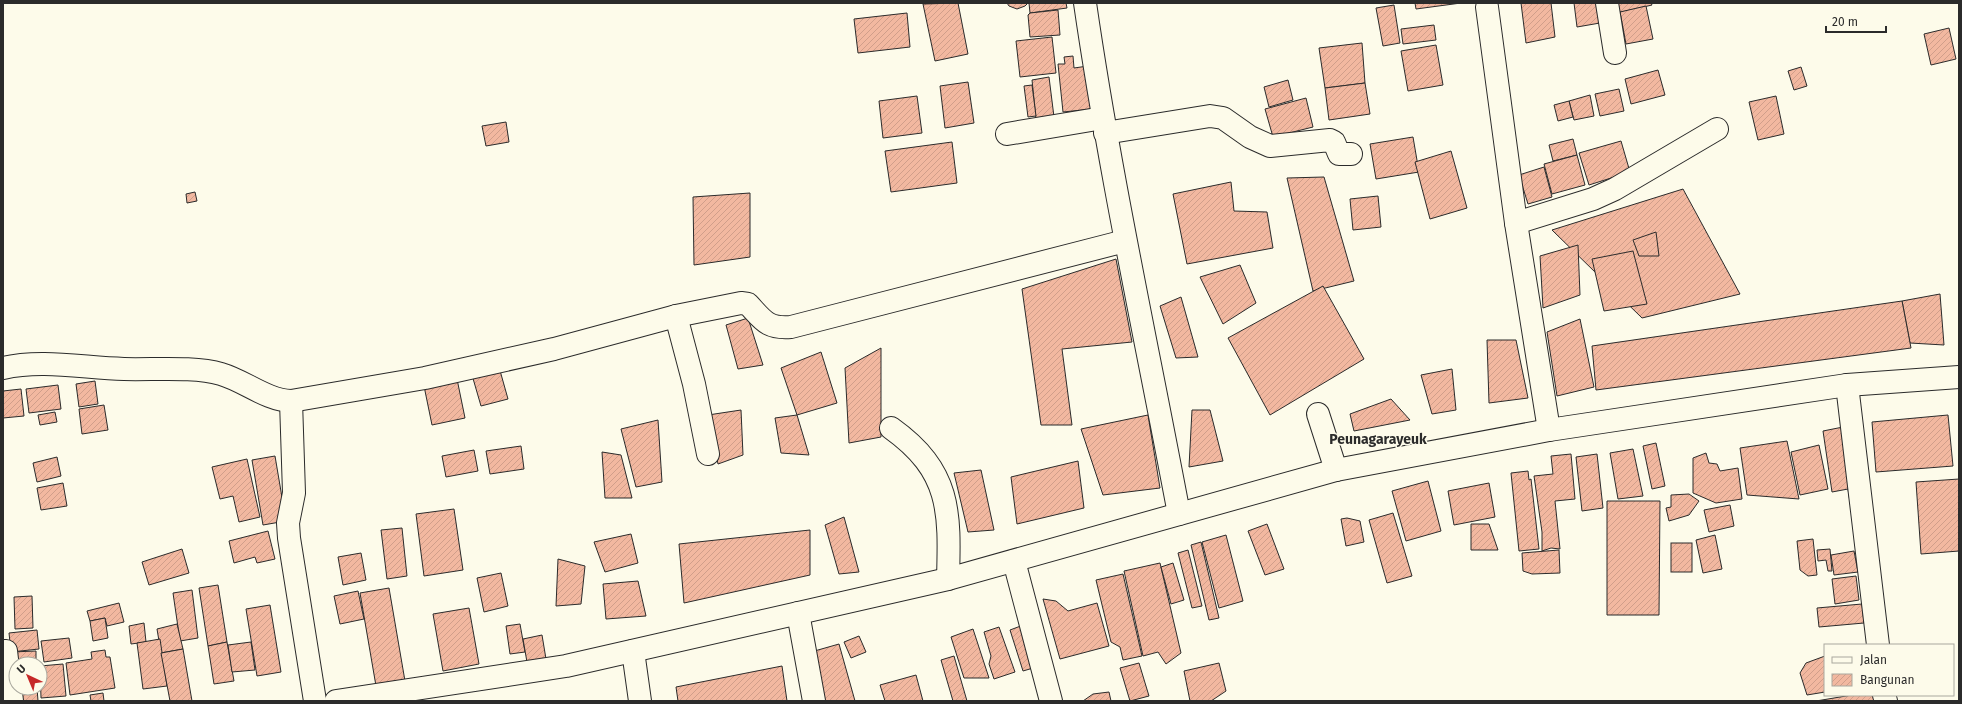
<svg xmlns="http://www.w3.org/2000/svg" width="1962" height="704" font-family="'Fira Sans',sans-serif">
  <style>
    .building { fill: url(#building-hatch); stroke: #2b2b2b }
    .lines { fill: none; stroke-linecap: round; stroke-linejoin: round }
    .minor-casing { stroke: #2b2b2b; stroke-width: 24 }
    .highway-casing { stroke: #2b2b2b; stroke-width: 24 }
    .minor { stroke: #fdfbea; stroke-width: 22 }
    .highway { stroke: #fdfbea; stroke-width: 22 }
    .labels { text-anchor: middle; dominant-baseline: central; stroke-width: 3; stroke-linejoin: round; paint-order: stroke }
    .quarter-label { font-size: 14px; font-weight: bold; fill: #2b2b2b; stroke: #fdfbea }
  </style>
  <defs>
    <pattern id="building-hatch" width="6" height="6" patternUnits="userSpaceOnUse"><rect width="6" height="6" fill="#f2b8a0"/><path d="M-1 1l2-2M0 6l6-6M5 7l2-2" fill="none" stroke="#d09e8a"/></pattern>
  </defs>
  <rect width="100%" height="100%" fill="#fdfbea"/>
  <g class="building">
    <polygon points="958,3 968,54 935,61 923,4"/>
    <polygon points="1007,3 1028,3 1025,6 1017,9 1009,6"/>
    <polygon points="1029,3 1066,3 1067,8 1030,13"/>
    <polygon points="1415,3 1461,3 1416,9"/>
    <polygon points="1521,3 1551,3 1555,37 1526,43"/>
    <polygon points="1574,3 1597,3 1600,23 1577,27"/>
    <polygon points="1602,3 1651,3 1652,5 1605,16"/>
    <polygon points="1394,5 1400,43 1383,46 1376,8"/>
    <polygon points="1646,6 1653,39 1626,44 1620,12"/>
    <polygon points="1058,10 1060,35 1030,37 1028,15 1030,13"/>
    <polygon points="907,13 910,47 858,53 854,19"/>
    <polygon points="1434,25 1436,40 1403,44 1401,29"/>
    <polygon points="1949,28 1956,59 1931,65 1924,34"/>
    <polygon points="1052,37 1056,73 1020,77 1016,41"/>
    <polygon points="1362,43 1365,83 1325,88 1319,48"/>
    <polygon points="1436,45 1443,85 1408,91 1401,51"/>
    <polygon points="1073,56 1074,68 1088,66 1092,109 1063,112 1058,64 1065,64 1064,57"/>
    <polygon points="1801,67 1807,86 1794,90 1788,71"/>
    <polygon points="1658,70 1665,95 1631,104 1625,79"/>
    <polygon points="1049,77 1054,117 1036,119 1032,80"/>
    <polygon points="1288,80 1293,100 1269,107 1264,87"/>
    <polygon points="968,82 974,123 945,128 940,86"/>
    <polygon points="1365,83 1370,114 1329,120 1325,88"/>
    <polygon points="1032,85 1036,116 1028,117 1024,86"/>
    <polygon points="1619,89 1624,111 1600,116 1595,94"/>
    <polygon points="1590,95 1594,116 1574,120 1569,101"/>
    <polygon points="917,96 922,133 883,138 879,101"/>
    <polygon points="1776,96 1784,134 1758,140 1749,102"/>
    <polygon points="1306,98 1313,127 1273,137 1265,109"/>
    <polygon points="1569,101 1573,117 1558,121 1554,105"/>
    <polygon points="506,122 509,142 486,146 482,126"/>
    <polygon points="1413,137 1419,172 1376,179 1370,144"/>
    <polygon points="1573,139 1577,155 1553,161 1549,145"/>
    <polygon points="1621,141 1630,172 1589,185 1579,153"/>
    <polygon points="952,142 957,183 891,192 885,151"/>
    <polygon points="1451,151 1467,208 1430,219 1415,162"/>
    <polygon points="1577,155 1585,185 1552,194 1544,164"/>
    <polygon points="1544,167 1552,197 1528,204 1519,175"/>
    <polygon points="1324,177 1354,281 1313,291 1287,178"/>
    <polygon points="1231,182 1234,211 1267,212 1273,248 1187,264 1173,194"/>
    <polygon points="1683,189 1740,294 1642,318 1552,230"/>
    <polygon points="195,192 197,201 187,203 186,194"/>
    <polygon points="750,193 750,257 694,265 693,197"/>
    <polygon points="1378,196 1381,227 1353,230 1350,199"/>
    <polygon points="1656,232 1659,256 1639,256 1633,240"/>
    <polygon points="1578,245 1580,295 1543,308 1540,256"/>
    <polygon points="1633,251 1647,304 1604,311 1592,259"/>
    <polygon points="1116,259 1132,342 1062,349 1072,425 1041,425 1022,289"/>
    <polygon points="1240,265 1256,303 1223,324 1200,277"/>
    <polygon points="1323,286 1364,359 1270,415 1228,338"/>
    <polygon points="1940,294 1944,345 1910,343 1902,301"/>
    <polygon points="1181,297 1198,357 1176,358 1160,306"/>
    <polygon points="1902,301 1911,348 1596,390 1592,346"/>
    <polygon points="748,318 763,365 738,369 726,325"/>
    <polygon points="1580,319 1594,387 1557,396 1547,332"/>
    <polygon points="1487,340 1516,340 1528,398 1489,403"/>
    <polygon points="881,348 881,437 849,443 845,368"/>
    <polygon points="821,352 837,403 797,415 781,368"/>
    <polygon points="499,367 508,399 481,406 472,375"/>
    <polygon points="1452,369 1456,410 1432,414 1421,375"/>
    <polygon points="457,379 465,418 432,425 424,386"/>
    <polygon points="95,381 98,404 79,407 76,384"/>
    <polygon points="58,385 61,409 29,413 26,389"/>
    <polygon points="21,389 24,416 3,418 3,391"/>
    <polygon points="1391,399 1410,420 1354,431 1350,414"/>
    <polygon points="104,405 108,430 82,434 79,409"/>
    <polygon points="741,410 743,455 718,464 708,415"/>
    <polygon points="1192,410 1210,410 1223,461 1189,467"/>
    <polygon points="55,412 57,422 40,425 38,415"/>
    <polygon points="797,415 809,455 781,453 775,418"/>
    <polygon points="1148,415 1160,488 1103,495 1081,429"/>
    <polygon points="1948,415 1953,466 1876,472 1872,422"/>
    <polygon points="658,420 662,482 636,487 621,429"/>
    <polygon points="1848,426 1852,515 1848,489 1832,492 1823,431"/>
    <polygon points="1787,441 1799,499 1747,495 1740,448"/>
    <polygon points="1656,443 1665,486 1652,489 1643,446"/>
    <polygon points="1819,445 1828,489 1800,495 1791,452"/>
    <polygon points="521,446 524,469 490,474 486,451"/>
    <polygon points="1633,449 1643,496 1618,499 1610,453"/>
    <polygon points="474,450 478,471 446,477 442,456"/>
    <polygon points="602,452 621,455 632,498 605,498"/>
    <polygon points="1706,453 1709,463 1717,464 1720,471 1738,468 1742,499 1716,503 1693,493 1693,458"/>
    <polygon points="1571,454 1575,499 1555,501 1560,549 1551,548 1542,551 1542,532 1534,476 1553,474 1551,456"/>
    <polygon points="1597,454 1603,508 1582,511 1576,457"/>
    <polygon points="275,456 286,521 263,525 252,460"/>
    <polygon points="57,457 61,476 37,482 33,463"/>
    <polygon points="247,459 260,517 239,522 233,496 220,499 212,467"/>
    <polygon points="1078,461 1084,508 1017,524 1011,477"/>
    <polygon points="981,470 994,530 968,532 954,473"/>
    <polygon points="1528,471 1529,480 1531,479 1539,549 1519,551 1511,473"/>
    <polygon points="1959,479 1959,551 1921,554 1916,482"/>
    <polygon points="1428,481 1441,531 1406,541 1392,491"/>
    <polygon points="63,483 67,506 41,510 37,488"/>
    <polygon points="1489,483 1495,517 1454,525 1448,491"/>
    <polygon points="1689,494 1699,501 1689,515 1669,521 1666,508 1671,507 1671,495"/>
    <polygon points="1607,501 1660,501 1659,615 1607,615"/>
    <polygon points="1730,505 1734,526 1709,532 1704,510"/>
    <polygon points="454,509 463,570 424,576 416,514"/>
    <polygon points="1393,513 1412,576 1387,583 1369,520"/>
    <polygon points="844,517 859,572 839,574 825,525"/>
    <polygon points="1347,518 1360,521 1364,542 1346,546 1341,519"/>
    <polygon points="1267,524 1284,569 1265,575 1248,531"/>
    <polygon points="1471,524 1489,524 1498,550 1471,550"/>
    <polygon points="402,528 407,576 387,579 381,530"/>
    <polygon points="810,530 810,575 684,603 679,544"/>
    <polygon points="268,531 275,559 257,563 255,557 234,563 229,541"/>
    <polygon points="631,534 638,563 605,572 594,542"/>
    <polygon points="1226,535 1243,601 1219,608 1202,542"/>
    <polygon points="1715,535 1722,569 1703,573 1696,540"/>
    <polygon points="1813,539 1817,575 1808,576 1800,570 1797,541"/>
    <polygon points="1201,542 1219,618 1209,620 1191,545"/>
    <rect x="1671" y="543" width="21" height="29"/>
    <polygon points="182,549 189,573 149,585 142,562"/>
    <polygon points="1830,549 1832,571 1828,571 1826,560 1818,561 1817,550"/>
    <polygon points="1188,550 1202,606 1192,608 1178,553"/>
    <polygon points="1559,550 1560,573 1532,574 1523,571 1522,553"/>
    <polygon points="1854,551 1858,572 1834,575 1831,555"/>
    <polygon points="361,553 366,580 343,585 338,557"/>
    <polygon points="558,559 585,566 581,604 556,606"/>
    <polygon points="1160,563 1181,653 1166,664 1158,652 1143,656 1124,571"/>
    <polygon points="1173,563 1184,600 1171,604 1161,567"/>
    <polygon points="501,573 508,606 484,612 477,578"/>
    <polygon points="1123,574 1142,656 1123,660 1120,647 1111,642 1096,580"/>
    <polygon points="1856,576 1859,600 1835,604 1832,579"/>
    <polygon points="638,581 646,616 606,619 603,584"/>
    <polygon points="218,585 227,642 208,646 199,588"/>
    <polygon points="389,588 405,681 376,686 360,593"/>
    <polygon points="192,590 198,638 180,641 173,593"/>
    <polygon points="358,591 364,619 340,624 334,596"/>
    <polygon points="32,596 33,628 15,629 14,597"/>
    <polygon points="1043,599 1056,601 1068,611 1097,603 1109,646 1060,659"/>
    <polygon points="119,603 124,622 107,626 105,618 90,621 87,611"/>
    <polygon points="1862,604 1864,623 1819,627 1817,608"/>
    <polygon points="270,605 281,672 257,676 246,609"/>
    <polygon points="469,608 479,664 443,671 433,614"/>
    <polygon points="105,618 108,638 93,641 90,621"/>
    <polygon points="144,623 146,642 131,644 129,626"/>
    <polygon points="177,624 183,649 161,653 157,629"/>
    <polygon points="520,624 525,652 510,654 506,626"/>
    <polygon points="1026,624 1040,666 1023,671 1010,630"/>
    <polygon points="999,627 1015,672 994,679 989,664 991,656 984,632"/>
    <polygon points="973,629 989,678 964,678 951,637"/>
    <polygon points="37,630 39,649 11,652 9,633"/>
    <polygon points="542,635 547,665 528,668 523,639"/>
    <polygon points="859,636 866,652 851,658 844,642"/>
    <polygon points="69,638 72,658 44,662 41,641"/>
    <polygon points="160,639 167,686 143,689 137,643"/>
    <polygon points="227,642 234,681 214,684 208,646"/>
    <polygon points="251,642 255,670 232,672 228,645"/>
    <polygon points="839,644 855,701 824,701 811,652"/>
    <polygon points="183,649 192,701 170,701 161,653"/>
    <polygon points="105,650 106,657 110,657 115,688 70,695 66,663 92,659 91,652"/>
    <polygon points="36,651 36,664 16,664 11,652"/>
    <polygon points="954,656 967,701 953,701 941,660"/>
    <polygon points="1825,656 1825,692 1807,695 1800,673 1806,663"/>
    <polygon points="1139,663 1149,696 1130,701 1120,668"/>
    <polygon points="1219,663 1226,691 1211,701 1190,701 1184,671"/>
    <polygon points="63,664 66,696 41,698 40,666"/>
    <polygon points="782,666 787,701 678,701 676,687"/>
    <polygon points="916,675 923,701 885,701 880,685"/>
    <polygon points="16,688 37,688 38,701 15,701"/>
    <polygon points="1109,692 1111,701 1083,701 1093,694"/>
    <polygon points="103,693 104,701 91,701 90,695"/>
    <polygon points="1852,695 1881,695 1882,701 1816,701"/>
  </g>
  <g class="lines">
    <defs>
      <g id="minor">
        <path d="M 1085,3 C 1110,175 1147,344 1179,514"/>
        <polyline points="1607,3 1615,53"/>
        <polyline points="1487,7 1516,223 1549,430"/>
        <polyline points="1105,133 1210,116 1223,118 1250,137 1270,146 1330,140 1334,142 1339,154 1351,154"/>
        <polyline points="1007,134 1103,118"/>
        <polyline points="1516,223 1593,199 1615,189 1717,129"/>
        <polyline points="676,316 694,384 708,454"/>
        <path d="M 3,368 C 42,359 84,368 124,369 C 152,370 194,366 221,374 C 245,381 266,400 291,401 L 425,378 L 554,349 L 676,316 L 741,303 L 748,304 C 763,320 767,329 791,327 L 1125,241"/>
        <polyline points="1847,385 1878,645"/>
        <polyline points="291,401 294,493 288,523 289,538 315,701"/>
        <polyline points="1318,414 1336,470"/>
        <path d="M 891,428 C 951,471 950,511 948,579"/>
        <polyline points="1014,561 1051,701"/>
        <polyline points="798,613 814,701"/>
        <polyline points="6,651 12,701"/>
        <polyline points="633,651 640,701"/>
        <polyline points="1884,695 1886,701"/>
      </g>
      <polyline id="highway" points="336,701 566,666 948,579 1336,470 1549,430 1847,385 1959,377"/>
    </defs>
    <use href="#minor" class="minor-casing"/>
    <use href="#highway" class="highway-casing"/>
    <use href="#minor" class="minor"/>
    <use href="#highway" class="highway"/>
  </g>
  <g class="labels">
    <g class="quarter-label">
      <text x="1378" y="439">Peunagarayeuk</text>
    </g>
  </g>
  <rect width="1962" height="704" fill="none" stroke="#2b2b2b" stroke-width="8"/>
  <rect x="1824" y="644" width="130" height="52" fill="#fdfbea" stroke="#a9a89e"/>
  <rect x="1832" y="657" width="20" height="6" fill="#fdfbea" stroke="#a9a89e"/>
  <text x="1860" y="664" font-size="12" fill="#2b2b2b">Jalan</text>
  <rect x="1832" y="674" width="20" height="12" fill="url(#building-hatch)" stroke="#a9a89e"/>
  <text x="1860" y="684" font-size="12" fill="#2b2b2b">Bangunan</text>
  <g transform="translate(28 676) rotate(316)"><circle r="19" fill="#fdfbea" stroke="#a9a89e"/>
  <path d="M0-3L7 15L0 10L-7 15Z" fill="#c62828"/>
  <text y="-6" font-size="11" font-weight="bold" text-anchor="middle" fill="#2b2b2b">U</text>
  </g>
  <path d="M1826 26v6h60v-6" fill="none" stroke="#2b2b2b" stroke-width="2"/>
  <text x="1832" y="26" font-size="12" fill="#2b2b2b" stroke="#fdfbea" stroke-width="3" paint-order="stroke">20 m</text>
</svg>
